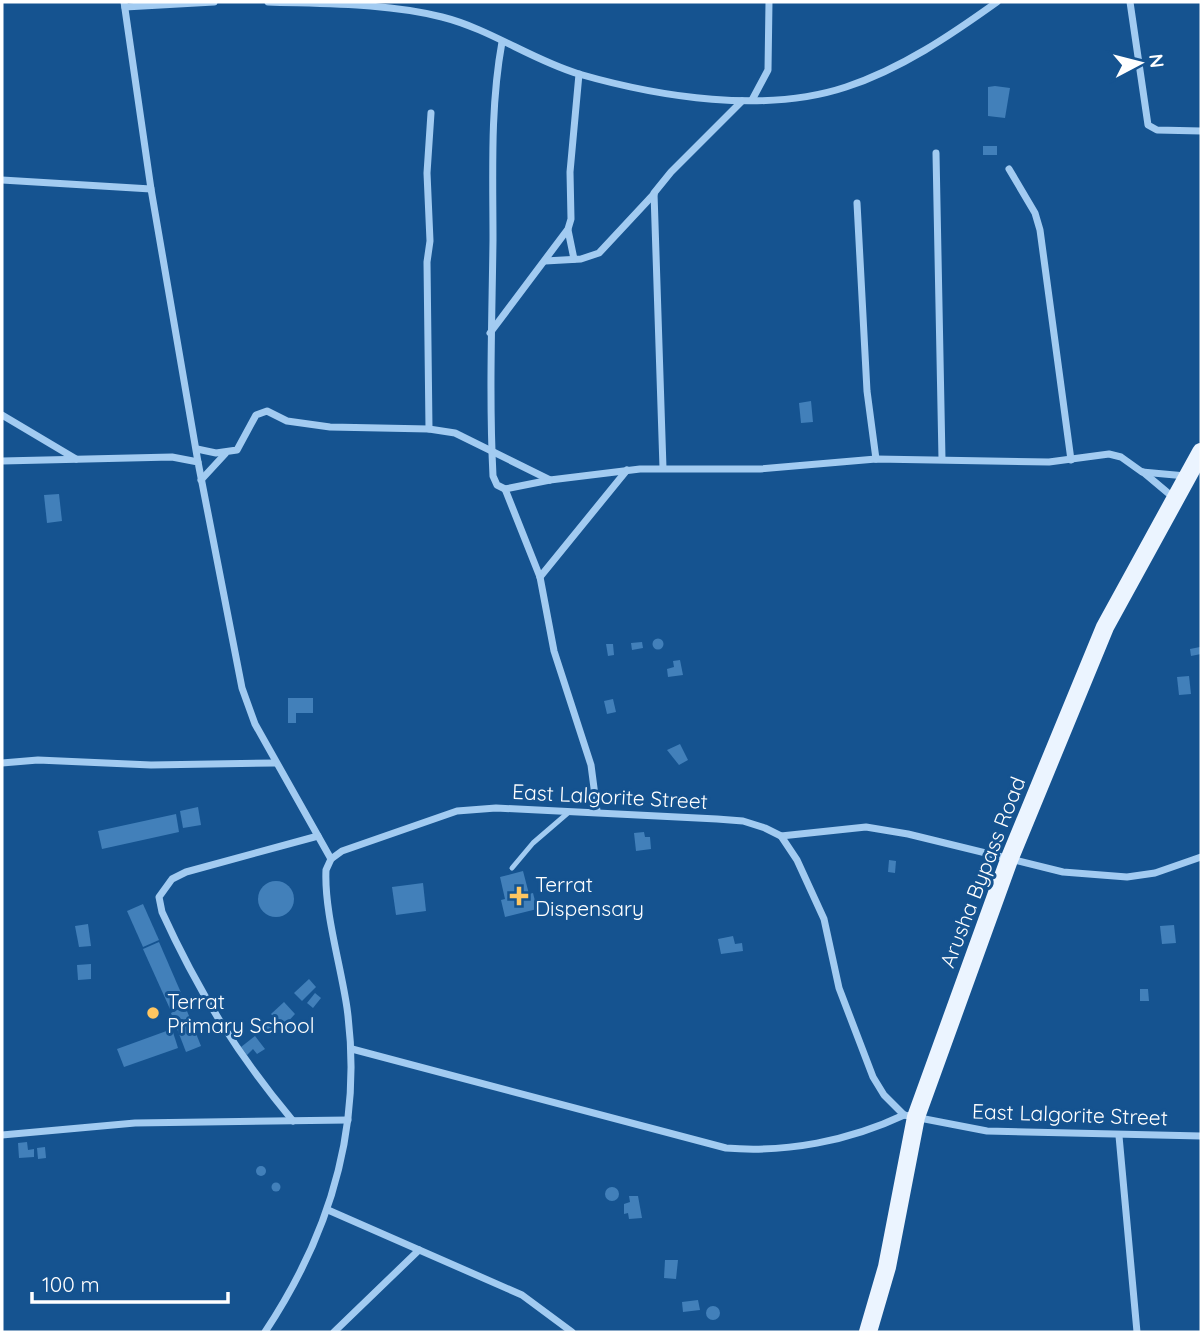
<svg xmlns="http://www.w3.org/2000/svg" width="1203" height="1334" font-family="Quicksand,sans-serif">
  <style>
    .building { fill: #4280ba }
    .lines { fill: none; stroke-linecap: round; stroke-linejoin: round }
    .lane { stroke: #a2cbf1; stroke-width: 5 }
    .street { stroke: #a2cbf1; stroke-width: 7 }
    .primary { stroke: #ebf4ff; stroke-width: 18 }
    .poi-dot { fill: #ffc661; stroke: #155390; stroke-width: 2.5 }
    .labels { text-anchor: middle; dominant-baseline: central; stroke-width: 6; stroke-linejoin: round; paint-order: stroke }
    .street-label { font-size: 21px; fill: #fff; stroke: #155390 }
    .poi-label { font-size: 21px; fill: #fff; stroke: #155390; text-anchor: start }
  </style>
  <rect width="100%" height="100%" fill="#155390"/>
  <g class="building">
    <polygon points="995,86 1010,88 1005,118 988,116 988,87"/>
    <rect x="983" y="146" width="14" height="9"/>
    <polygon points="811,401 813,422 801,423 799,403"/>
    <polygon points="59,494 62,521 47,523 44,495"/>
    <circle cx="658" cy="644" r="5.5"/>
    <polygon points="642,642 643,648 632,650 631,643"/>
    <polygon points="606,644 613,644 614,655 608,656"/>
    <polygon points="1200,647 1201,654 1191,656 1190,649"/>
    <polygon points="680,660 683,675 668,677 667,669 674,667 673,661"/>
    <polygon points="1189,676 1191,694 1179,695 1177,677"/>
    <polygon points="288,698 313,698 313,713 296,713 296,723 288,723"/>
    <polygon points="613,699 616,712 607,714 604,701"/>
    <polygon points="680,744 688,760 679,765 667,750"/>
    <polygon points="198,807 201,825 183,828 180,811"/>
    <polygon points="176,814 179,832 102,849 98,831"/>
    <polygon points="644,832 645,837 650,837 651,849 636,851 634,833"/>
    <polygon points="889,860 896,861 895,873 888,872"/>
    <polygon points="523,871 529,894 533,893 537,909 505,917 501,900 505,899 500,877"/>
    <circle cx="276" cy="899" r="18"/>
    <polygon points="423,883 426,911 396,915 392,887"/>
    <polygon points="143,904 159,940 143,947 127,911"/>
    <polygon points="88,924 91,946 79,947 75,926"/>
    <polygon points="1174,925 1176,943 1162,944 1160,926"/>
    <polygon points="733,936 735,944 742,943 743,951 721,954 718,939"/>
    <polygon points="159,942 185,1002 170,1009 143,949"/>
    <polygon points="91,964 91,979 78,980 77,965"/>
    <polygon points="309,979 316,987 302,1001 294,993"/>
    <polygon points="1140,989 1148,989 1149,1001 1140,1001"/>
    <polygon points="315,993 321,998 313,1008 307,1003"/>
    <polygon points="284,1002 295,1014 283,1027 271,1014"/>
    <polygon points="185,1006 201,1046 186,1052 171,1013"/>
    <polygon points="269,1021 276,1028 268,1036 261,1028"/>
    <polygon points="297,1022 302,1026 293,1035 289,1030"/>
    <polygon points="172,1029 178,1048 124,1067 117,1049"/>
    <polygon points="255,1036 265,1049 257,1054 253,1049 247,1055 241,1047"/>
    <polygon points="27,1142 28,1150 34,1149 34,1157 19,1158 18,1143"/>
    <polygon points="45,1147 46,1158 38,1159 37,1148"/>
    <circle cx="261" cy="1171" r="5"/>
    <circle cx="276" cy="1187" r="4.5"/>
    <circle cx="612" cy="1194" r="7"/>
    <polygon points="629,1196 638,1196 642,1218 629,1219 628,1213 624,1214 624,1204 630,1202"/>
    <polygon points="665,1260 678,1260 676,1279 664,1278"/>
    <polygon points="698,1300 700,1310 683,1312 682,1302"/>
    <circle cx="713" cy="1313" r="7"/>
  </g>
  <g class="lines">
    <polyline class="lane" points="512,868 533,843 569,812"/>
    <g class="street">
      <polyline points="124,2 151,189 198,462"/>
      <path d="M 268,2 C 326,4 386,3 442,17 C 490,29 532,60 579,74 C 659,97 765,114 846,87 C 901,69 951,35 997,2"/>
      <polyline points="1130,2 1148,125 1157,130 1201,131"/>
      <polyline points="125,7 214,2"/>
      <path d="M 502,42 C 490,108 493,174 493,240 C 492,319 489,397 493,476 L 497,485 L 505,489 L 540,577 L 554,651 L 591,765 L 597,811"/>
      <polyline points="752,100 768,70 769,2"/>
      <polyline points="936,153 942,459"/>
      <polyline points="1009,169 1035,213 1040,230 1071,460"/>
      <polyline points="2,180 151,189"/>
      <polyline points="857,203 867,391 876,459"/>
      <polyline points="568,230 574,259"/>
      <polyline points="545,261 581,259 599,253 654,194"/>
      <polyline points="490,333 568,229 571,219 570,172 579,74"/>
      <polyline points="2,415 76,459"/>
      <polyline points="429,429 427,262 430,241 427,173 431,113"/>
      <polyline points="197,449 216,453 237,450 256,415 267,411 287,421 330,427 429,429 455,433 550,480"/>
      <polyline points="2,461 172,457 198,462 242,688 255,724 331,859"/>
      <polyline points="663,468 654,193 671,172 742,101"/>
      <polyline points="1143,472 1174,498"/>
      <polyline points="201,480 225,454"/>
      <polyline points="505,489 550,480 640,469 760,469 876,459 1049,462 1109,454 1121,457 1142,472 1186,476"/>
      <polyline points="540,577 627,470"/>
      <polyline points="2,763 38,760 151,765 275,763"/>
      <polyline points="781,836 866,827 908,834 1063,872 1127,877 1155,873 1201,857"/>
      <path d="M 352,1049 L 726,1148 C 786,1153 849,1141 904,1115"/>
      <path d="M 293,1121 C 237,1054 198,991 162,912 L 159,897 L 172,879 L 186,872 L 318,836"/>
      <polyline points="2,1135 135,1123 348,1120"/>
      <polyline points="1119,1136 1137,1332"/>
      <polyline points="328,1210 522,1295 572,1332"/>
      <path d="M 265,1332 C 330,1234 363,1125 347,1008 C 341,966 324,911 326,870 L 331,859 L 342,851 L 457,811 L 496,808 L 717,819 L 743,821 L 765,828 L 781,836 L 797,860 L 824,919 L 839,988 L 873,1077 L 884,1095 L 904,1115 L 987,1131 L 1201,1136"/>
      <polyline points="334,1332 419,1250"/>
    </g>
    <polyline class="primary" points="868,1332 887,1267 916,1117 1009,860 1105,627 1201,452"/>
  </g>
  <g class="poi-dot">
    <path d="M515.5 885.5h7v7h7v7h-7v7h-7v-7h-7v-7h7z"/>
    <circle cx="153" cy="1013" r="7"/>
  </g>
  <g class="labels">
    <g class="street-label">
      <text transform="translate(610 796) rotate(3)">East Lalgorite Street</text>
      <text transform="translate(982 872) rotate(-69)">Arusha Bypass Road</text>
      <text transform="translate(1070 1114) rotate(2)">East Lalgorite Street</text>
    </g>
    <g class="poi-label">
      <text x="535" y="884">Terrat<tspan x="535" dy="24">Dispensary</tspan></text>
      <text x="167" y="1001">Terrat<tspan x="167" dy="24">Primary School</tspan></text>
    </g>
  </g>
  <rect width="1203" height="1334" fill="none" stroke="#ffffff" stroke-width="7"/>
  <g transform="translate(1140 63) rotate(83)" stroke="#155390" stroke-width="5" paint-order="stroke">
  <path d="M0-5L12 26L0 18L-12 26Z" fill="#ffffff"/>
  <text y="-10" font-size="19" font-weight="bold" text-anchor="middle" fill="#ffffff">N</text>
  </g>
  <path d="M32 1292v10h196v-10" fill="none" stroke="#ffffff" stroke-width="3.5"/>
  <text x="42" y="1292" font-size="21" fill="#ffffff" stroke="#155390" stroke-width="5" paint-order="stroke">100 m</text>
</svg>
